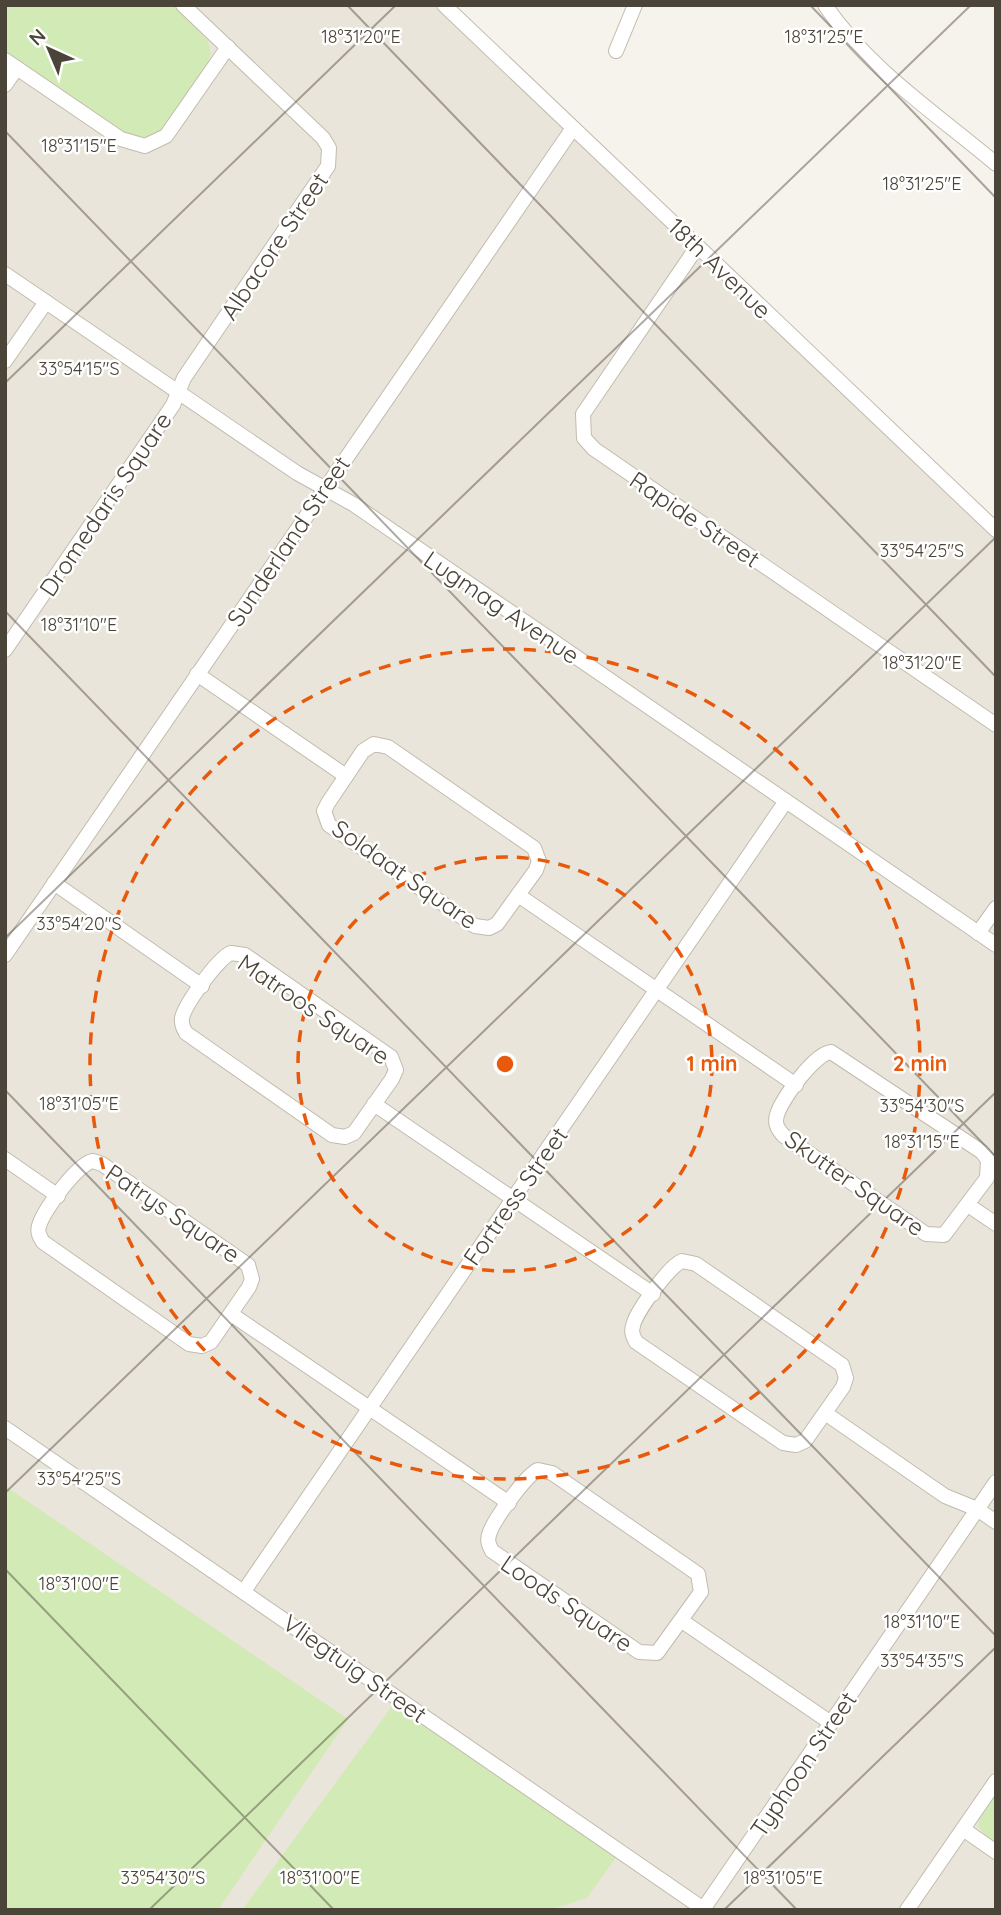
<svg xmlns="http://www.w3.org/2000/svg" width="1001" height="1915" font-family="Quicksand,sans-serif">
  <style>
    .residential { fill: #eae5da }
    .green { fill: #d2eab5 }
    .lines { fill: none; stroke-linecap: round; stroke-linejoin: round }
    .street-casing { stroke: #c2bbae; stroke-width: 16 }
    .street { stroke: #fff; stroke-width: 14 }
    .ticks { fill: none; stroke: #4b4439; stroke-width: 2; stroke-opacity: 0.45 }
    .ring { fill: none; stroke: #e8590c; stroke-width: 3.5; stroke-dasharray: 12 9 }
    .labels { text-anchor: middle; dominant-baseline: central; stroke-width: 5; stroke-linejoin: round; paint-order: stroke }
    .street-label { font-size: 24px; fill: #4b4439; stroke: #fff }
    .ticks-label { font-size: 18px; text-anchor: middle; fill: #4b4439; stroke: #fff; stroke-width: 5; stroke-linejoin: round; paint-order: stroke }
    .centre { fill: #e8590c; stroke: #fff; stroke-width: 3.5 }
    .ring-label { font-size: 21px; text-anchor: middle; font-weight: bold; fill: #e8590c; stroke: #fff; stroke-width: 5; stroke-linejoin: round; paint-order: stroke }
  </style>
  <rect width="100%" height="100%" fill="#f6f3ec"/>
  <polygon class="residential" points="5,5 444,5 996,530 996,1910 5,1910"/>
  <g class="green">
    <polygon points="5,5 173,5 208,41 211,54 205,69 161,130 143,139 124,134 5,52"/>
    <polygon points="5,1486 348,1719 218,1910 5,1910"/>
    <polygon points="398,1698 621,1850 587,1898 550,1910 242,1910"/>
    <polygon points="996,1792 996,1846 978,1827 980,1814"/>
  </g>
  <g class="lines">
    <defs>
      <g id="street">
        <polyline points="444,5 996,530"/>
        <path d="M 825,5 C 868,69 938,115 996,164"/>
        <polyline points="616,51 635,5"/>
        <polyline points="5,60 121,139 145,146 166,136 228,47"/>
        <polyline points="5,85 17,68"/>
        <polyline points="697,247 583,414 584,438 594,449 996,725"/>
        <polyline points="5,274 297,473 353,504 996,945"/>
        <polyline points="5,361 46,302"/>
        <polyline points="5,650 173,405 184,378 328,166 329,148 323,138 183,5"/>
        <polyline points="197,674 346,776"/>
        <polygon points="374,744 388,747 534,848 539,861 536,870 497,924 489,928 475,926 329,825 324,811 328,803 363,751"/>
        <polyline points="54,883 202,986"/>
        <polyline points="518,895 796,1085"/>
        <polyline points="978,933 996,908"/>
        <path d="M 231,953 L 245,955 L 391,1057 L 396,1070 L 392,1079 L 354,1133 L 345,1137 L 332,1135 L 186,1033 C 183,1028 181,1024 182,1018 C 185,1004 219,957 231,953 Z"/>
        <polyline points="5,955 573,128"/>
        <path d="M 831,1052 L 982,1152 L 988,1160 L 987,1178 L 944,1235 L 926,1234 L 784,1136 C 778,1130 774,1124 777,1115 C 781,1100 815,1053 831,1052 Z"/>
        <polyline points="374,1104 653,1294"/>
        <polyline points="5,1159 58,1196"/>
        <path d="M 93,1161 L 102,1164 L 248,1265 L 252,1279 L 249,1287 L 211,1342 L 202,1346 L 189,1344 L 43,1242 C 40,1237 37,1233 39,1226 C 43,1211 78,1163 93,1161 Z"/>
        <polyline points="968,1205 996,1224"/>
        <path d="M 682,1261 L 696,1264 L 842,1365 L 846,1378 L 843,1387 L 805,1441 L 796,1445 L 783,1443 L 636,1342 C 633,1336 631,1332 633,1326 C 635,1313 670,1265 682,1261 Z"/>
        <polyline points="231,1314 509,1503"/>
        <polyline points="825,1413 945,1496 977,1509 996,1522"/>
        <polyline points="5,1428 705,1910"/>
        <path d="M 538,1470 L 552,1473 L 698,1574 L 701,1592 L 657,1653 L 639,1652 L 492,1551 C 489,1545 487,1541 489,1535 C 492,1522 526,1475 538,1470 Z"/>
        <polyline points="244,1591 786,801"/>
        <polyline points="682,1621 831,1723"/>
        <polyline points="963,1829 996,1852"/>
        <polyline points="704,1908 996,1482"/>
        <polyline points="907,1910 996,1781"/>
      </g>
    </defs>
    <use href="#street" class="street-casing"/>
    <use href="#street" class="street"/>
  </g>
  <path class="ticks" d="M 347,5 L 996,677M 810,5 L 996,198M 5,131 L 996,1157M 5,383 L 396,5M 5,611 L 996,1636M 5,938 L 971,5M 5,1090 L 797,1910M 5,1493 L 996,537M 5,1569 L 334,1910M 149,1910 L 996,1092M 724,1910 L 996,1647"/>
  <g class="ring">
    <circle cx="505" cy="1064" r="207"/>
    <circle cx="505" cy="1064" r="415"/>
  </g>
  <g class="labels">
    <g class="street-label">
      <text transform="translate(274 246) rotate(-56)">Albacore Street</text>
      <text transform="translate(720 268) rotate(44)">18th Avenue</text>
      <text transform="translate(105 504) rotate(-56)">Dromedaris Square</text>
      <text transform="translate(695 519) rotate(34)">Rapide Street</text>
      <text transform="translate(288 541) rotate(-56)">Sunderland Street</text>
      <text transform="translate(502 607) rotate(34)">Lugmag Avenue</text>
      <text transform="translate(405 874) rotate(35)">Soldaat Square</text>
      <text transform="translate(314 1009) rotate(34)">Matroos Square</text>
      <text transform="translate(855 1183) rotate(35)">Skutter Square</text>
      <text transform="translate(515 1196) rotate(-55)">Fortress Street</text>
      <text transform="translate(173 1213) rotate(34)">Patrys Square</text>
      <text transform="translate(567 1603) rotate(34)">Loods Square</text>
      <text transform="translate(355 1668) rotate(35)">Vliegtuig Street</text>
      <text transform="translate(803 1764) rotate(-56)">Typhoon Street</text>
    </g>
  </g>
  <g class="ticks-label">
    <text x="824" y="43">18°31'25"E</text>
    <text x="361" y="43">18°31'20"E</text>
    <text x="79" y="152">18°31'15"E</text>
    <text x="922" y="190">18°31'25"E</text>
    <text x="79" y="375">33°54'15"S</text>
    <text x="922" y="557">33°54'25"S</text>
    <text x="79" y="631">18°31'10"E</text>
    <text x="922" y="669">18°31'20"E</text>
    <text x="79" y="930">33°54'20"S</text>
    <text x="79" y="1110">18°31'05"E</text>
    <text x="922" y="1112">33°54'30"S</text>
    <text x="922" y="1148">18°31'15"E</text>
    <text x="79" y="1485">33°54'25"S</text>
    <text x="79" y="1590">18°31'00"E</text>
    <text x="922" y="1628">18°31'10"E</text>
    <text x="922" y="1667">33°54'35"S</text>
    <text x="320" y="1884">18°31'00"E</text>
    <text x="783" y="1884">18°31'05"E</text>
    <text x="163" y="1884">33°54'30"S</text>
  </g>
  <circle cx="505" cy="1064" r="10" class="centre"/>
  <g class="ring-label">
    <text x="712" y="1071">1 min</text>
    <text x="920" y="1071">2 min</text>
  </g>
  <rect width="1001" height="1915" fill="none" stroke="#4b4439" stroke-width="14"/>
  <g transform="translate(49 49) rotate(316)" stroke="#ffffff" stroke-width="5" paint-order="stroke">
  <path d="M0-5L12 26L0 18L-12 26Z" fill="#4b4439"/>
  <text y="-10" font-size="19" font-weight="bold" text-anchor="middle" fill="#4b4439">N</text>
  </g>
</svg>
